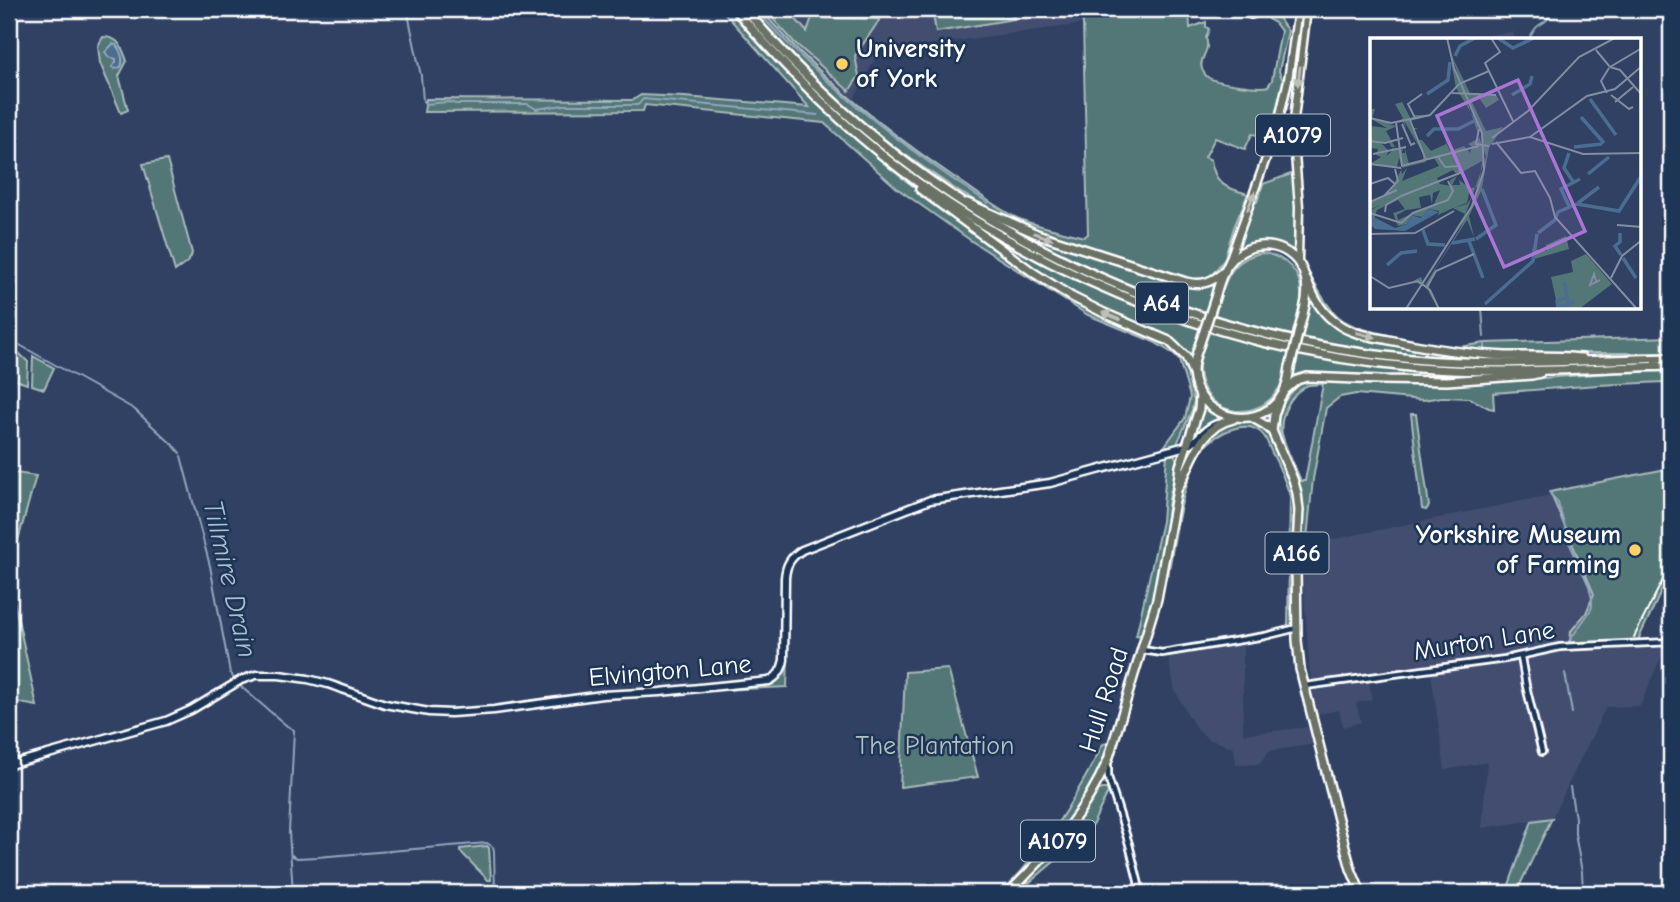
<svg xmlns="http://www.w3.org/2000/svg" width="1680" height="902" font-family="'Comic Neue',sans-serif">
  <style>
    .built { fill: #424e70 }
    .green { fill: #537676; stroke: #a9baba; stroke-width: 2; fill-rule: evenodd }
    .water { fill: #4a6e91; stroke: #92a8bd; stroke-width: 2 }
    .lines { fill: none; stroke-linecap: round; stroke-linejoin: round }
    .stream { stroke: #92a8bd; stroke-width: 2 }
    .minor-casing { stroke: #fff; stroke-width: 10 }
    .secondary-casing { stroke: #fff; stroke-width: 11 }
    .primary-casing { stroke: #fff; stroke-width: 11 }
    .trunk-casing { stroke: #fff; stroke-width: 12 }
    .minor { stroke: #1d3557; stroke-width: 4.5 }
    .secondary { stroke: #1d3557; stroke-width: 6 }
    .primary { stroke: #6b7165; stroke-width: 6 }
    .trunk { stroke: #6b7165; stroke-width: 7 }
    .rail { stroke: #fff; stroke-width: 2 }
    .trunk-bridge-casing { stroke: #fff; stroke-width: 12; stroke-linecap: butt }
    .trunk-bridge { stroke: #6b7165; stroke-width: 7 }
    .oneway { fill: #bcbfba }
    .poi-dot { fill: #ffd166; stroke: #1d3557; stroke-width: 2.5 }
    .labels { text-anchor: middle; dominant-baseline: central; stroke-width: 5; stroke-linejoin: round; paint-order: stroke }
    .shield { fill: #1d3557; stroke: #bbc2cd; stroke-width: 2 }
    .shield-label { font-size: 24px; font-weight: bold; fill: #fff }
    .poi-label { font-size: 26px; font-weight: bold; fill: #fff; stroke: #1d3557; text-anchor: start }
    .street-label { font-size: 26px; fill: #fff; stroke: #1d3557 }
    .park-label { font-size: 26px; fill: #b2c1c1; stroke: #1d3557 }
    .water-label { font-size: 28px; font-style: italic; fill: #aebece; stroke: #1d3557 }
    .inset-river { fill: none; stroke: #4a6e91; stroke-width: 3.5 }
    .inset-road { fill: none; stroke: #838da2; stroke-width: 2 }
    .view { fill: #a976d5; fill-opacity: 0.15; stroke: #a976d5; stroke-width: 3.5 }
    .inset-edge { fill: none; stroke: #fff; stroke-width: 3.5 }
  </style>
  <rect width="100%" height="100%" fill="#304164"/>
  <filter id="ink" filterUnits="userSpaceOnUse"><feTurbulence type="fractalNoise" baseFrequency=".0143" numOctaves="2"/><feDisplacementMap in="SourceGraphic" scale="14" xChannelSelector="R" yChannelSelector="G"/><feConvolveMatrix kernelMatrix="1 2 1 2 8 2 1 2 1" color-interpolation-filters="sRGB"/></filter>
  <g filter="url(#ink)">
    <g class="built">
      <polygon points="760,9 1081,9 1083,24 879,51 853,101 823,76 783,36"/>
      <polygon points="1513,32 1515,40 1433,40"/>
      <polygon points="1551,495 1584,574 1594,594 1586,613 1571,631 1570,649 1665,648 1640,706 1606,707 1552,818 1482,828 1487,762 1445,770 1431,673 1369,681 1372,700 1356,703 1361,722 1343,727 1339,710 1318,714 1313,695 1309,664 1303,576 1305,545"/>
      <polygon points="1245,643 1243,646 1243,734 1310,727 1315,744 1269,751 1260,764 1236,765 1234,748 1208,739 1193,724 1175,691 1168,656"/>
    </g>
    <g class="green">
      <polygon points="721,9 731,9 752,34 834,119 891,169 984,241 1023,269 1169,344 1184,361 1194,401 1192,410 1177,444 1164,447 1185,418 1190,397 1179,360 1172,353 1154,342 1088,315 973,242 898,189 824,123 645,105 643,111 424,112 426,99 633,100 641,95 684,97 809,107"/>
      <path d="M 750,9 L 760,9 C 816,74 883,129 954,177 C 974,190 996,208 1017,218 C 1038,227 1063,231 1084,237 L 1088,234 L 1083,24 L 1081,9 L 1189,9 L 1190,28 L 1206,22 L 1206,27 L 1209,29 L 1206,38 C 1211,52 1198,58 1202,69 C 1203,72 1206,76 1209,78 C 1218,83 1259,89 1268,86 L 1272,80 L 1281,31 L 1275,23 L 1268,19 L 1270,14 L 1274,13 L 1288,31 L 1279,71 L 1283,81 L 1273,123 L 1262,158 L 1259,157 L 1264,136 L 1252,134 L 1245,149 L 1215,138 L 1205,157 L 1211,160 C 1215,185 1226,188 1248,194 L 1234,227 L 1224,260 L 1210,277 L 1202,281 L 1194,280 L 1171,273 L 1161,273 L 1023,226 L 961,193 L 881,138 L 833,96 L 804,67 Z"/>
      <polygon points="764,9 792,9 793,16 807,32 812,17 808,12 809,9 829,18 880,19 855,56 859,76 849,91 795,43"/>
      <polygon points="932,9 1012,9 1014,19 936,32"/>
      <polygon points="1301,9 1305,9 1296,75 1293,77 1287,109 1284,111 1296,51"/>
      <path d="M 103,37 C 119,37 122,47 127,61 L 119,76 L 128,110 L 121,113 L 100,63 L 98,46 Z"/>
      <path d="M 167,160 L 192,253 C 191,262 181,266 175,271 L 143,164 Z"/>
      <polygon points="1294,173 1296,212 1294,254 1274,244 1238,252 1236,251 1254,202 1257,202 1263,184"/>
      <path d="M 996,219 L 1178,283 C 1192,287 1204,292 1216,283 L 1211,304 L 1204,314 C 1130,289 1063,259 996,219 Z"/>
      <polygon points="986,232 1099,289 1150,311 1200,328 1190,359 1180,346 1172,339 1077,297 1055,283 984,235"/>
      <path d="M 1262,253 C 1286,256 1303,273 1301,299 C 1300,312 1294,324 1292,337 L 1214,317 C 1223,288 1227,259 1262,253 Z"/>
      <path d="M 1307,270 C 1317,287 1327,309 1343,320 C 1364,333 1410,340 1435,345 C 1406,341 1351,337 1330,314 C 1318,302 1313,286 1307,270 Z"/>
      <path d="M 1310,298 C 1321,314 1334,327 1352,334 L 1481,356 L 1484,360 L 1413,356 L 1376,352 L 1301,339 Z"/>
      <path d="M 1208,331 L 1289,351 C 1287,364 1286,377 1279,388 C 1256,427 1200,414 1199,368 C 1199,355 1205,343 1208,331 Z"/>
      <polygon points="1671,337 1671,353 1551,353 1478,351 1459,347 1485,343"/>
      <polygon points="9,347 20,354 28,362 27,384 13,379 9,387"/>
      <path d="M 1299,353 C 1362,366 1425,372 1490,374 L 1490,376 L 1416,379 L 1311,374 L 1293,378 Z"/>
      <polygon points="33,356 54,368 44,389 32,385"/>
      <path d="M 1671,371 L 1671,434 L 1665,382 L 1598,385 L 1493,393 L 1494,409 L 1489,408 L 1469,398 L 1442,397 L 1423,400 L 1356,394 L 1340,397 L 1326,408 L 1313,479 L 1304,568 C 1302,563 1300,557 1300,552 C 1299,540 1303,527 1303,514 C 1303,507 1301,500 1301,493 C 1295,448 1252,421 1304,381 L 1464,384 L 1624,372 ZM 1323,384 L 1305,481 L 1301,481 C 1295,466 1286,450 1282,434 C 1279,416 1290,395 1306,386 C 1310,384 1318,385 1323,384 Z"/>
      <polygon points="1205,404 1220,417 1206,427 1191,440"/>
      <polygon points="1411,414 1416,414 1429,506 1426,510 1422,509"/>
      <path d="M 1242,420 C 1248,421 1254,421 1259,424 C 1272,432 1293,481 1296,497 C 1300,524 1295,554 1294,581 L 1291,585 L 1290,607 L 1295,616 L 1292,628 L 1288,629 L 1290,496 C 1285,480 1279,466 1271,451 C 1269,447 1267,440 1264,436 C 1249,416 1215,433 1203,449 C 1199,454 1196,462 1193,468 C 1179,501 1175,540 1168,575 L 1179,502 L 1185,479 L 1206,436 L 1232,421 Z"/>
      <polygon points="1167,454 1175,455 1177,462 1169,499 1159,577 1143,634 1136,636 1162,521"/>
      <polygon points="1671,468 1671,571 1637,642 1570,643 1571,631 1586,613 1594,594 1550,492"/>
      <polygon points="9,472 36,476 12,562 10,583 37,706 9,701"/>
      <polygon points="788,657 787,687 721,690 729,687 759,685 784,669"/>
      <polygon points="948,669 978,777 900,787 905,672"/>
      <path d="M 1112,742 C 1101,768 1089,797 1072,820 C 1052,846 1028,870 1005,893 L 1001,893 C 1044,851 1076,797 1103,744 Z"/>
      <polygon points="1102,789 1106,789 1108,792 1092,826 1068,850 1017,893 1015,893 1057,849 1097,792"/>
      <polygon points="1552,818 1516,893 1506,893 1532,821"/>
      <polygon points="487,846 489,848 491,880 488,880 460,851 460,849"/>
    </g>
    <path class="water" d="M 113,44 L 116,45 C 121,51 124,60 121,67 L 115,69 L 112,67 L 116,62 L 116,59 L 109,57 L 105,52 Z"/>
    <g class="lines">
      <g class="stream">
        <polyline points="407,9 421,76 423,101 425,104 448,102 456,104 528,104 536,109 564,105 637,105 639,104 643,99 818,115"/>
        <path d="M 755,9 C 823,85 903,147 988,203"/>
        <path d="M 1528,40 C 1531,36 1534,29 1538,26 C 1547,20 1549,21 1551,9"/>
        <polyline points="1482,308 1484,337"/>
        <polyline points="9,339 134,409 174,446 180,453"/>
        <polyline points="1484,349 1485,348 1485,343"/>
        <polyline points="181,456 210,566 230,673 239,685 287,726 294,730 289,832 293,893"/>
        <polyline points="1549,492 1558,503 1569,542 1589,586 1592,599 1592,607 1589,613 1569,641"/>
        <polyline points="1666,646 1671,646"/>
        <polyline points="1565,673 1572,713"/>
        <polyline points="1570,787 1575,818 1575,834 1582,872 1583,893"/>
        <polyline points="291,855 297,858 317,857 487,843 493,847 494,851 495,893"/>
      </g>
      <defs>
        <g id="minor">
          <polyline points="1244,9 1246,13 1251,15 1256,13 1258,9"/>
          <polyline points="1142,650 1162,653 1265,636 1297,628"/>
          <polyline points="1521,657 1526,686 1542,752"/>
          <polyline points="1305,686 1505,659 1560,647 1671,642"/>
          <polyline points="1108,766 1108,777 1129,844 1141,893"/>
        </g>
        <path id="secondary" d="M 9,765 L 166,721 L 191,710 L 241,680 L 256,675 L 279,675 L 308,679 L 328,684 L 385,704 L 429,712 L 451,713 L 494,710 L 602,695 L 660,692 L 769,681 C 778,677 782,670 784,660 L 785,578 C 786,564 791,557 802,550 L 930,500 L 1050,483 L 1186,446 C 1198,441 1203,429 1217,424"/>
        <g id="primary">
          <polyline points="1298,262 1299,207 1293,128 1307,9"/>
          <polyline points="1228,264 1277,128 1288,80 1298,9"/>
        </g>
        <g id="trunk">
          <path d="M 735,9 C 790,74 852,136 923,186 C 1068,288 1240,353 1418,368 C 1502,375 1587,368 1671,366"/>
          <path d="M 745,9 C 914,210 1151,334 1412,359 C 1498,367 1585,360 1671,358"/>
          <polyline points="920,189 1034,273 1072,297 1104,313 1169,341 1186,357 1193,373"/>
          <path d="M 967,203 L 1037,234 L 1186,282 C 1202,286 1212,282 1225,271"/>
          <path d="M 1305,276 C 1312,293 1319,310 1334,321 C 1349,334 1370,336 1389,340 C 1428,348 1467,354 1506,356 C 1531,356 1557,355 1582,358"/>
          <path d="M 1213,304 C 1218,289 1221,271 1232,260 C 1255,235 1296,244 1305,277 C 1310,294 1303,313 1299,330"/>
          <path d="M 1199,346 C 1196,354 1193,363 1193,372 C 1195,417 1254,434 1280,398 C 1287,389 1288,378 1290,367"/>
          <polyline points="1285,390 1297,380 1307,377 1380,380 1447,381 1532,375 1540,373"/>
          <polyline points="1251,417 1265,425 1272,431 1293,479 1297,493 1299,510 1296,563 1297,640 1300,669 1345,847 1351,869 1361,893"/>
          <polyline points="1272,431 1274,415 1279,401"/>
          <path d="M 1178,488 C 1193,462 1199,427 1233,419"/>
          <path d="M 1008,893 C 1049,854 1085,813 1108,760 L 1157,599 L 1177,490 L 1180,466 L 1199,409 L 1200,396"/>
        </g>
      </defs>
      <use href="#minor" class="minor-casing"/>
      <use href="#secondary" class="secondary-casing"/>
      <use href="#primary" class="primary-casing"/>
      <use href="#trunk" class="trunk-casing"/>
      <use href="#minor" class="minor"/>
      <use href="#secondary" class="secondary"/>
      <use href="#primary" class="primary"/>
      <use href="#trunk" class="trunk"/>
      <polyline class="rail" points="1634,637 1671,564"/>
      <defs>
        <g id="trunk-bridge">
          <polyline points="1199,346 1213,304"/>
          <polyline points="1290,367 1299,330"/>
        </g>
      </defs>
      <use href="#trunk-bridge" class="trunk-bridge-casing"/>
      <use href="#trunk-bridge" class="trunk-bridge"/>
    </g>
    <defs><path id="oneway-solid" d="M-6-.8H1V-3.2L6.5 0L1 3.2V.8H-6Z" transform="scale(1.75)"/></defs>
    <g class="oneway">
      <use href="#oneway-solid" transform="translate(1299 76) rotate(97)"/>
      <use href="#oneway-solid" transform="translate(1251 201) rotate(-69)"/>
      <use href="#oneway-solid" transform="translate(1043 236) rotate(19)"/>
      <use href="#oneway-solid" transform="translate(1111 316) rotate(-157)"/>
      <use href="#oneway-solid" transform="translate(1366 335) rotate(14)"/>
    </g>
  </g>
  <g class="poi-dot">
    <circle cx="842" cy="64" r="7"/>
    <circle cx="1635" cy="550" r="7"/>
  </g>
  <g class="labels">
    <g class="shield">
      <rect x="1256" y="114.5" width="74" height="41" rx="5"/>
      <rect x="1136" y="282.5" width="52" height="41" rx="5"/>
      <rect x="1265.5" y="532.5" width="63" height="41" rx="5"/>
      <rect x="1021" y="820.5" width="74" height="41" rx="5"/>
    </g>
    <g class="shield-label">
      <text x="1293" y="135">A1079</text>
      <text x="1162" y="303">A64</text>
      <text x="1297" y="553">A166</text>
      <text x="1058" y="841">A1079</text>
    </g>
    <g class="poi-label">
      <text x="856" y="49">University<tspan x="856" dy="30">of York</tspan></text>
      <text x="1621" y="535" text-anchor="end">Yorkshire Museum<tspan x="1621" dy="30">of Farming</tspan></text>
    </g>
    <g class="street-label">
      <text transform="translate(1484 641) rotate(-9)">Murton Lane</text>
      <text transform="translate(670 671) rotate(-5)">Elvington Lane</text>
      <text transform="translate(1104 700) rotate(-72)">Hull Road</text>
    </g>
    <g class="park-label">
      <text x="935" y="746">The Plantation</text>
    </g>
    <g class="water-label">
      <text transform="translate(230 579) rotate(77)">Tillmire Drain</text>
    </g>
  </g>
  <g transform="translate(1370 38)">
    <rect width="271" height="271" fill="#304164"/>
    <path d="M 81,16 L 100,55 L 126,57 L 129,62 L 116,70 L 109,60 L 102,64 L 116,93 L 133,89 L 119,110 L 112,150 L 127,187 L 111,153 L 99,178 L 104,199 L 97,182 L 66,230 L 59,249 L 68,271 L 55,247 L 91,189 L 116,119 ZM 81,23 L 90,46 L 107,82 L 111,92 L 114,131 L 100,170 L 47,255 L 34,271 L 51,247 L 43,243 L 51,239 L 53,244 L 95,176 L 83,170 L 68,177 L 69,173 L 59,171 L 52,179 L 41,177 L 37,186 L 28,188 L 23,175 L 35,171 L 28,162 L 7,172 L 4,182 L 0,173 L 11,166 L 0,172 L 0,165 L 20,154 L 32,130 L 29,120 L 27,129 L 0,126 L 11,119 L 6,117 L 8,111 L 0,110 L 0,88 L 17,90 L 1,81 L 0,71 L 5,71 L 2,81 L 27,85 L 33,80 L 25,66 L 32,64 L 41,81 L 45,77 L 60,77 L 69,68 L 60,78 L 40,83 L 42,90 L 48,90 L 44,92 L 47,102 L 52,102 L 61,113 L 76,106 L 75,102 L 80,113 L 94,108 L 100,115 L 102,109 L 98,106 L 109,100 L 108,86 L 86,50 ZM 34,83 L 57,122 L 64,120 L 69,128 L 32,143 L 37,130 L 32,136 L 31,130 L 56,124 L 53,117 L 53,122 L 39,126 L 35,111 L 35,115 L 32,115 L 33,110 L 36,111 L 35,107 L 31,112 L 22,110 L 21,114 L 16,118 L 19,113 L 11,105 L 19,104 L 21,109 L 25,109 L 16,93 L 27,88 L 18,86 L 33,84 L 36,91 ZM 112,123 L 109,149 L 101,150 L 103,157 L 97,166 L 83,170 L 97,165 L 100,150 L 89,142 L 90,147 L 82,147 L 87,138 L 80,142 L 81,148 L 70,146 L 67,140 L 83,132 L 87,137 ZM 70,152 L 64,166 L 28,182 L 27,177 L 36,172 L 51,170 L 49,159 L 60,157 L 62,166 L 63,155 ZM 196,198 L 199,211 L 164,221 L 162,211 L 177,213 L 176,207 ZM 216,216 L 242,246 L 209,271 L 188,271 L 181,239 L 203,234 L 201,223 Z" fill="#537676" fill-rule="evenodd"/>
    <path d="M 59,171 L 69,174 L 35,193 L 5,191 L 0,186 L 0,177 L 25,190 L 37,186 L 41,177 L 51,180 Z" fill="#4a6e91"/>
    <path class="inset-river" d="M 128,0 L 143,10 L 164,0M 85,18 L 90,8 L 105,0M 57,56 L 78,42 L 80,24M 142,57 L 160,46 L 162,38M 220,61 L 246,97M 211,79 L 234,105M 57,98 L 64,91 L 88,91 L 104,83M 204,109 L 232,106M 199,115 L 194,130 L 204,145M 218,136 L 239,119M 208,165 L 229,149M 199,168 L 191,151 L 210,141M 53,192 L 58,206 L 75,207M 168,195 L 185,182 L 188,174 L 207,166 L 249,173 L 272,137M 250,195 L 250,204 L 245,208 L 251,217M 106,201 L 126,187 L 112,151M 99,203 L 113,240M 82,205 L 105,201M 253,220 L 266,240M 17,227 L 31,215 L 47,213M 194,243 L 199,271M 197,259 L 187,263 L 188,270 L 204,264M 115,266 L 163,223 L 167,196"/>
    <path class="inset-road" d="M 121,0 L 130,14 L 115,25 L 143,83M 226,12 L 240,29M 240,29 L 250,32 L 272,57M 240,29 L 272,10M 82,55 L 126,57M 237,55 L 231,43 L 239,30M 241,57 L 259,71 L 263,69M 245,64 L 263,49M 0,80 L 21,85 L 60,77 L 89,46 L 119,33M 45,80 L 38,66 L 52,56M 40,82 L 56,122M 26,84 L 32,127M 32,86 L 41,107 L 45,105M 109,91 L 106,106 L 119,108M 160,99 L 217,58 L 245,51 L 272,28M 122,100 L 158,73 L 209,19 L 245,0M 0,103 L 15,105 L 33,100M 126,104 L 151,135 L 165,133 L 180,160 L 185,179 L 267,271M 122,106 L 160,99 L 213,116 L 272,115M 3,116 L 36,109M 0,126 L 31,130M 31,128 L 109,108M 0,146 L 18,140 L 25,146M 14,158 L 28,143 L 25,131M 31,158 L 90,135 L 89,128 L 75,129 L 68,119M 0,164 L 27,152M 15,174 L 16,167 L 31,158M 0,175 L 31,185 L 43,175 L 78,162 L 83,153 L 78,143M 247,187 L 272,189M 0,196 L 45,195 L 84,173M 0,238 L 19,250 L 48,243 L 60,252 L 69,271M 241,240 L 252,218 L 272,202M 226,243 L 224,236 L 220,247 L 230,242M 57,249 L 66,233 L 104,216M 36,271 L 102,168 L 114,132 L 112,95 L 84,30 L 77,0"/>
    <path class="view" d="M 148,42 L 215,193 L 134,229 L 67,78 Z"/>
    <rect width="271" height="271" class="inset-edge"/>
  </g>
  <rect width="1680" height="902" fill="none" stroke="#1d3557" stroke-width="35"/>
  <rect x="18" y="18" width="1645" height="867" fill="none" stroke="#fff" stroke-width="2.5" filter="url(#ink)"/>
</svg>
